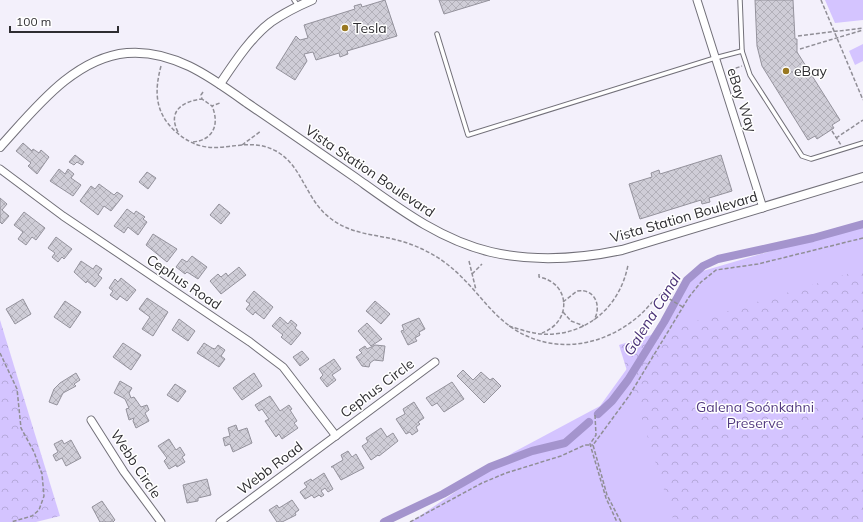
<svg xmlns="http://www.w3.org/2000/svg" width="863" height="522" font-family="Mulish,sans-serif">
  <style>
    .grass { fill: #d4c4ff }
    .forest { fill: url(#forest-crowns) }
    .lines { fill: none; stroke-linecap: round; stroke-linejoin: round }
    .canal { stroke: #a494cd; stroke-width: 8 }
    .building { fill: url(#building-cross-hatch); stroke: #94929c }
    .service-casing { stroke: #727079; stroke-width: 5.5 }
    .minor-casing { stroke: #727079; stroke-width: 9 }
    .tertiary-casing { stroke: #727079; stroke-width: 10 }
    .path { stroke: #908e96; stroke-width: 1.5; stroke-dasharray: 4 2; stroke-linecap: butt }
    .service { stroke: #fff; stroke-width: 3.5 }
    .minor { stroke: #fff; stroke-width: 7 }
    .tertiary { stroke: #fff; stroke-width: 8 }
    .poi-dot { fill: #997821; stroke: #fff; stroke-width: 1.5 }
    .labels { text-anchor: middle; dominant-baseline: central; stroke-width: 3; stroke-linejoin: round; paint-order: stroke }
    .poi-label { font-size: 14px; fill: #2e2d31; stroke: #fff; text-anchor: start }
    .street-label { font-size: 14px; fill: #2e2d31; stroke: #fff }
    .park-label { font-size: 14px; fill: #523a80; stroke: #fff }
    .water-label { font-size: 15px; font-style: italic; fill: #4a3277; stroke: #fff }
  </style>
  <defs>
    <pattern id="forest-crowns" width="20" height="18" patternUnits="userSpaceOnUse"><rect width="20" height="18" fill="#d4c4ff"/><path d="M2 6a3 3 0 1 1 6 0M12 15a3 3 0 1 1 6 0" fill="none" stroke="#b6a9db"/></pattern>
    <pattern id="building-cross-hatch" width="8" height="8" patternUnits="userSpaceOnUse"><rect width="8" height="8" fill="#cfcdd7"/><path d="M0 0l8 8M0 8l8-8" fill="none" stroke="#b2b0b9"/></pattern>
  </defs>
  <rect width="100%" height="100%" fill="#f3f0fb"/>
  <g class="grass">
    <polygon points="825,0 863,0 863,20 835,23"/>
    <polygon points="863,44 863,61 855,65 849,51"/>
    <polygon points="863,224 863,522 411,522 514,452 600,406 696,273"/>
  </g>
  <g class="forest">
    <polygon points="863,269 863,522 674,522 619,345"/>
    <polygon points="0,320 60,516 36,522 0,522"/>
  </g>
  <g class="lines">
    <g class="canal">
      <polyline points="598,414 612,401 628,380 664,322 687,280 703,266 718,259 813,238 863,224"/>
      <polyline points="384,522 443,494 490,467 532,451 565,443 589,422"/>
    </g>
  </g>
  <g class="building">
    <polygon points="385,0 397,36 347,51 348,54 340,57 339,53 316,60 313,52 304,54 307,61 295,80 276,68 296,36 300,40 308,38 304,25 355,9 354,6 361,4 362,7"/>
    <polygon points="439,0 490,0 444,14"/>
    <polygon points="755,0 793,0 795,39 797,39 797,52 840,120 832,125 834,128 817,139 815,136 808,140 762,66 757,46"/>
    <polygon points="23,143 32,151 33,149 39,153 41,150 49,157 37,174 28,166 31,163 16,151"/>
    <polygon points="75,155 84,162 82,165 77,162 74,165 69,162"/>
    <polygon points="721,155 732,191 709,198 710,202 702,204 701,200 640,219 629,184 652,177 651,173 659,170 660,174"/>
    <polygon points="59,169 65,174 68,169 74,174 71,178 81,185 73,196 50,181"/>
    <polygon points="147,172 156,178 148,189 139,182"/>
    <polygon points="99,184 114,195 117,192 123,196 111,211 104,206 98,215 80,201 91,186 95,189"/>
    <polygon points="0,198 7,204 2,210 9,216 2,224 0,222"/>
    <polygon points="219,204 230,213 221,224 210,215"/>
    <polygon points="127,209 134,214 136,211 145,217 143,219 147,222 138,235 128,227 124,233 114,226"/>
    <polygon points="24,212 45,228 36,240 32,237 26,245 18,239 23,232 14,225"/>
    <polygon points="153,234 177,249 167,262 146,245"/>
    <polygon points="56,237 72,249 64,259 62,257 58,262 52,257 55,253 48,248"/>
    <polygon points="192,256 207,267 198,279 187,272 185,274 176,267 182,259 187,262"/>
    <polygon points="81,261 93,269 96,265 102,269 98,275 102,278 95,287 87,281 86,283 74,272"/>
    <polygon points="239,267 246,275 221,294 210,281 218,274 221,277 226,273 228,276"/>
    <polygon points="121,278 136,290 127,301 120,296 117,300 110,295 113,291 109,288 115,279 118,282"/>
    <polygon points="254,291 273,307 264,319 255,312 253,315 246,309 250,304 246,301"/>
    <polygon points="147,298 168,312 153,336 142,329 150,317 139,309"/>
    <polygon points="23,299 31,314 15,324 6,309"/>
    <polygon points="65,301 81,312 70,328 54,317"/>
    <polygon points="375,301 390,314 381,324 366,311"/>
    <polygon points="280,317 288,324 291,320 297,325 295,328 301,333 291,345 281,337 283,335 272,326"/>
    <polygon points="419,318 425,329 419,332 420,335 415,338 417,341 408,345 401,331 404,330 402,325"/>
    <polygon points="179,319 195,331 188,341 172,330"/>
    <polygon points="367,323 382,339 371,346 358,331"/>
    <polygon points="123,343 141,355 131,370 113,357"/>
    <polygon points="204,343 212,348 215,349 218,345 225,350 221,356 225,359 219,367 197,353"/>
    <polygon points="375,345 385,346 383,361 374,360 370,363 369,367 362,366 356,357 362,353 359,350 365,346 367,349"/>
    <polygon points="302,351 309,359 300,366 293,357"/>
    <polygon points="334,359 341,369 332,375 336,380 327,387 320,378 323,375 319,369"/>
    <polygon points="463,370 473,380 481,372 490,380 493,378 501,386 484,403 457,376"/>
    <polygon points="76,373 80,380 74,384 76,386 63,393 57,405 49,402 54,389 60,383"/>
    <polygon points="254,373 262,386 242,400 233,388"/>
    <polygon points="120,381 132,388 129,393 131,398 134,397 141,407 147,405 149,410 145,413 149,421 136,428 133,421 134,418 129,420 126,409 129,408 125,399 114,393"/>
    <polygon points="452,382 464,399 444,412 437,403 432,406 426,398"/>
    <polygon points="175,384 186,391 178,402 167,395"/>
    <polygon points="270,396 280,411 289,405 292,409 290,410 297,421 294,423 298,428 282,439 279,434 276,437 265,421 269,419 262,409 259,411 255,405"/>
    <polygon points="414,402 424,418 418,422 420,424 416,427 418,431 412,435 410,432 406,434 396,419 405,414 403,409"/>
    <polygon points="236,425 238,431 247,428 252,443 233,452 230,444 225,446 223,438 230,436 228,428"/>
    <polygon points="381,428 387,437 393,433 398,441 379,456 378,455 371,460 362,446 368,442 366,438"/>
    <polygon points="169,439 176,450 180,447 185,455 182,457 185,462 177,467 176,465 169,469 164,461 167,458 158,446"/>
    <polygon points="62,440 64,444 71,440 81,458 66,466 62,458 56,461 53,455 58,452 54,444"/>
    <polygon points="348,451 352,457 356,454 364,468 341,480 333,467 331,467 343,460 341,455"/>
    <polygon points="324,473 333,489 328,492 325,488 321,491 324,495 321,497 319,495 314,498 312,495 305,499 300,492 307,487 304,483 311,479 312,481"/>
    <polygon points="207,479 211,495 198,498 198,501 187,503 183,485"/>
    <polygon points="292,500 299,510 295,513 296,515 282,522 277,522 269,510 277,505 279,508"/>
    <polygon points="102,501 115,520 113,522 100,522 92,507"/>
  </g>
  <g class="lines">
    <defs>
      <g id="service">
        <polyline points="294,0 298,6"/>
        <polyline points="740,0 742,51 750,75 802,156 811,159 863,143"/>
        <polyline points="437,34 468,135 715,58 742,51"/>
      </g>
      <g id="minor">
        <polyline points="697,0 763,208"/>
        <polyline points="0,169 63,216 250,342 283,367 336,436"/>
        <polyline points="91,420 124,472 161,522"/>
        <polyline points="220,522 435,362"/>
      </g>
      <g id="tertiary">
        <path d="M 220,84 C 234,63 251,37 271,22 C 284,13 298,6 312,0"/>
        <path d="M 0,147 C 34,110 73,58 127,53 C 173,49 212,78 247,103 C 284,128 320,153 356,178 C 398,208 440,240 491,252 C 534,262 579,259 622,250 L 863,177"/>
      </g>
    </defs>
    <use href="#service" class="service-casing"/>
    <use href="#minor" class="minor-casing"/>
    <use href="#tertiary" class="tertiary-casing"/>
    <g class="path">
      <polyline points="821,0 863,100"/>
      <polyline points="798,36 863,28"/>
      <polyline points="800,49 863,30"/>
      <path d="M 161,66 C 154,92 155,113 176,132 C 214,165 240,132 276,151 C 303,166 305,199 330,218 C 353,236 379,234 404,242 C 417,246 429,252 440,259 C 483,288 493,332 549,343 C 582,349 615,337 640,315 C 647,309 653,300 661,294 L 683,307"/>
      <polyline points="730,70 742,66"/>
      <polyline points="203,92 201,95 202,99 212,106 220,103"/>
      <polyline points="832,131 841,145"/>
      <path d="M 178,132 C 167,111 183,101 202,99"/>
      <polyline points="836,138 863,120"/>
      <path d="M 193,142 C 213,140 220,125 212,106"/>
      <polyline points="242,145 261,131"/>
      <polyline points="469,261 476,290"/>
      <polyline points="472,274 482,264"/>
      <path d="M 539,274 L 539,277 C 571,283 572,322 542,333"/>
      <path d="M 563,302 L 577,291 C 595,288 602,306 594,320"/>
      <polyline points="563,312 571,321 584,326"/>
      <path d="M 509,326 C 519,329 530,333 541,334 C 586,337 620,307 628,265"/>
      <polyline points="0,353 17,389 21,428 34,452 42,474 44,496 39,510 32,516 11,522"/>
      <polyline points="595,415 596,435 590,444 606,498 617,522"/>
      <polyline points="410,522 482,483 506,473 561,456 585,445 593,445"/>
      <polyline points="621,522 607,495 593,445 629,396 689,297 701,282 716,270 758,264 863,238"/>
    </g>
    <use href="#service" class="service"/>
    <use href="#minor" class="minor"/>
    <use href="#tertiary" class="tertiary"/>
  </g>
  <g class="poi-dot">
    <circle cx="345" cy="28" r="4"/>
    <circle cx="786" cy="71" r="4"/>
  </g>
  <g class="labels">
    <g class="poi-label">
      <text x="353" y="28">Tesla</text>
      <text x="794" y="71">eBay</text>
    </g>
    <g class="street-label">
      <text transform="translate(742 100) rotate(72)">eBay Way</text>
      <text transform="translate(370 171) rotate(34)">Vista Station Boulevard</text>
      <text transform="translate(684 217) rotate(-16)">Vista Station Boulevard</text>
      <text transform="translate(184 282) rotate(34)">Cephus Road</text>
      <text transform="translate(377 388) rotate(-37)">Cephus Circle</text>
      <text transform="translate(136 464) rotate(56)">Webb Circle</text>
      <text transform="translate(270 468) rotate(-37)">Webb Road</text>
    </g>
    <g class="park-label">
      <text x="755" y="407">Galena Soónkahni<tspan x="755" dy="16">Preserve</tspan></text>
    </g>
    <g class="water-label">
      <text transform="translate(652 314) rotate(-58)">Galena Canal</text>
    </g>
  </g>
  <path d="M10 26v6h108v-6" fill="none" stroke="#2e2d31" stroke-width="2"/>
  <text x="16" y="26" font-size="12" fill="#2e2d31" stroke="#ffffff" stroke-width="3" paint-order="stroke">100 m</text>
</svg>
